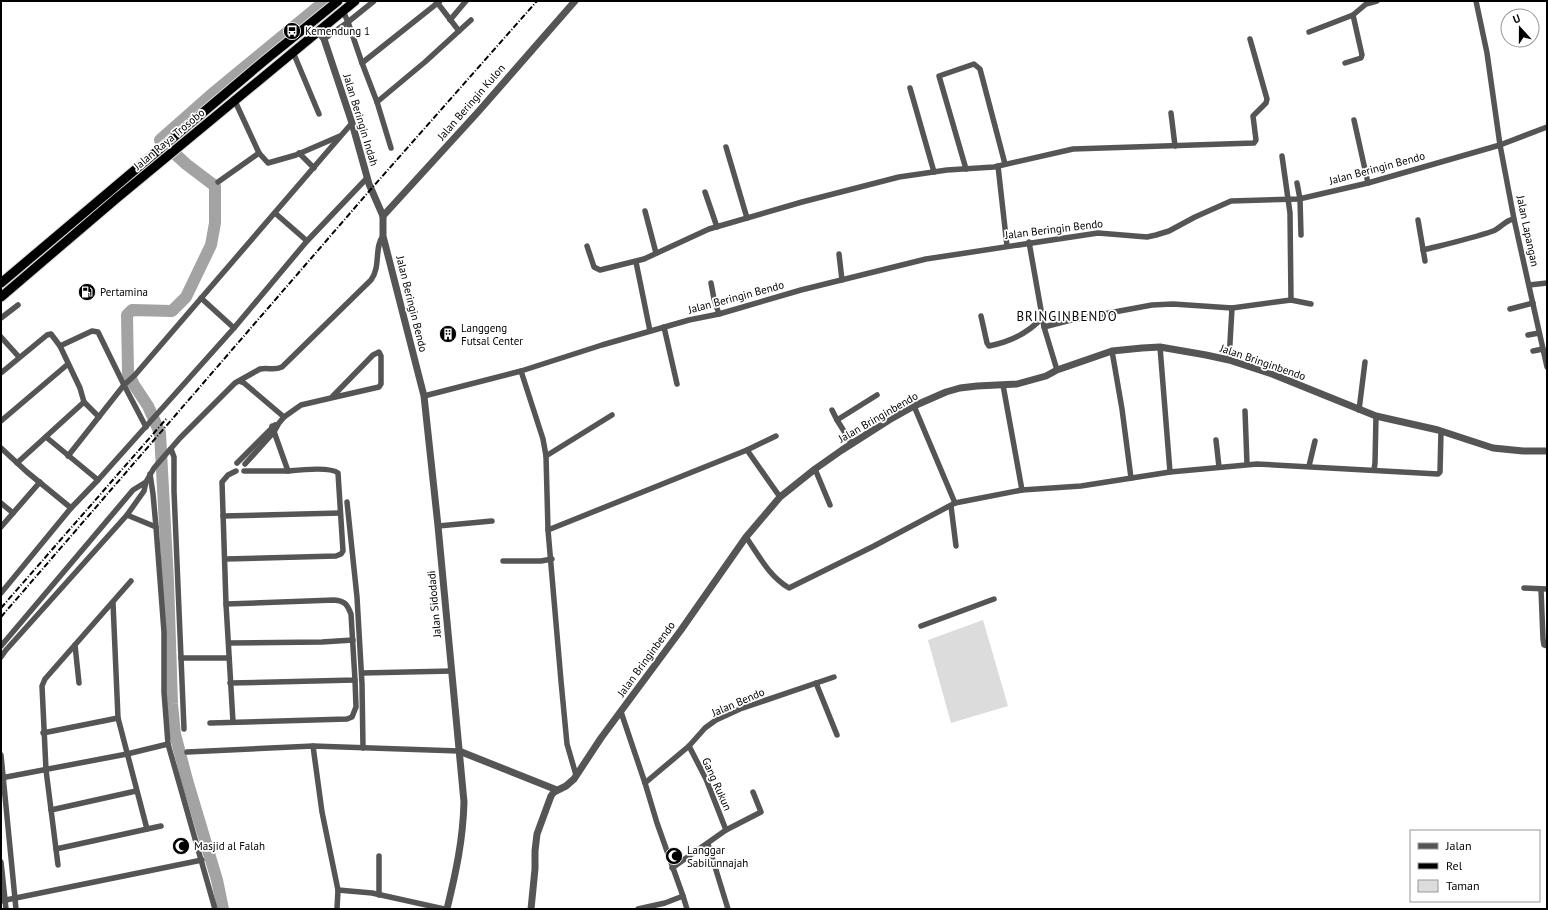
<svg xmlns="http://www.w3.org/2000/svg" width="1548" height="910" font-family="'PT Sans',sans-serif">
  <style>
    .green { fill: #dcdcdc }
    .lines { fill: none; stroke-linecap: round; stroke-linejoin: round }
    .river { stroke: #a3a3a3; stroke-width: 12 }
    .trunk-casing { stroke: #dbdbdb; stroke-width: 11 }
    .minor { stroke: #555; stroke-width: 5.5 }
    .tertiary { stroke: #555; stroke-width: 7 }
    .trunk { stroke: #000; stroke-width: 9 }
    .rail { stroke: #000; stroke-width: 2; stroke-dasharray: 6 2 1 2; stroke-linecap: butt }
    .labels { text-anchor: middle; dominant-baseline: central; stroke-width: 3.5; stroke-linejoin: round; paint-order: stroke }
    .poi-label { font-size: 11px; fill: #000; stroke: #fff; text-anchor: start }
    .street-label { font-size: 11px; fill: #000; stroke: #fff }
    .quarter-label { font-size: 13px; letter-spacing: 1px; fill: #000; stroke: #fff }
  </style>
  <rect width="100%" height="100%" fill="#fff"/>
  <polygon class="green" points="983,620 1008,706 951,723 928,640"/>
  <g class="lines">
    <polyline class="river" points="223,909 217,880 187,780 175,734 172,704 168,581 160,433 148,406 134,385 128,373 127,315 132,310 172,311 186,297 211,245 215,223 215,186 186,164 160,140 211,95 325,1"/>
    <defs>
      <g id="trunk">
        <polyline points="1,283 264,61 338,1"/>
        <polyline points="1,297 117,198 355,1"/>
      </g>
    </defs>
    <use href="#trunk" class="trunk-casing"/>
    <g class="minor">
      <polyline points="436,1 459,31"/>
      <polyline points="1476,1 1487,53 1500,145 1514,219 1547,367"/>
      <polyline points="343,11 348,22 362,63 377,102 391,148"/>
      <polyline points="450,20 466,1"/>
      <polyline points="1309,32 1353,15"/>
      <polyline points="324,39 348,22 374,1"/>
      <polyline points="293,52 319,114"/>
      <polyline points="362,63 440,1"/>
      <polyline points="1345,63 1361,58 1362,55 1353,15 1366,4 1377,1"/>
      <polyline points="910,88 934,172"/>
      <polyline points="234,99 259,153 268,163 296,155 340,136"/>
      <polyline points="377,102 425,62 471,20"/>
      <polyline points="1171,113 1175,146"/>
      <polyline points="1354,120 1368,183"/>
      <polyline points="726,147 747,218"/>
      <polyline points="299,153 314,168"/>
      <polyline points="1282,156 1290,213 1291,300"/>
      <polyline points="998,166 1007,246"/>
      <polyline points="966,169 939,76 974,64 980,69 1005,164"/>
      <polyline points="218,182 259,153"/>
      <polyline points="1297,183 1300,199 1301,235"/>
      <polyline points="705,192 717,227"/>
      <polyline points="645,211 656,253"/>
      <polyline points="275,213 307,241"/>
      <polyline points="1418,220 1425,261"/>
      <polyline points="1029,242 1044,327 1057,370"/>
      <polyline points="587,246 594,267 600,270 644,259 709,229 802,202 899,177 947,170 994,167 1073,149 1254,143 1256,140 1253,116 1266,103 1267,99 1250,39"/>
      <path d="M 1423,250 C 1447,244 1470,239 1493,231 C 1501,228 1505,220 1514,219"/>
      <polyline points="839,254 842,280"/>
      <polyline points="636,262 650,331"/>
      <polyline points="711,283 714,299 719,314"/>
      <polyline points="1529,285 1547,283"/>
      <polyline points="201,298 234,328"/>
      <polyline points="1510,309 1533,303"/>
      <path d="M 981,316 L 987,343 L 989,346 C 1010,342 1028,333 1042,318"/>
      <polyline points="1,318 18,305"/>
      <polyline points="664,327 677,384"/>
      <polyline points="1044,327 1071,320 1152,305 1173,304 1232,308 1291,300 1311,304"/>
      <polyline points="1528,335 1539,333"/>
      <polyline points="1,337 19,357"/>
      <polyline points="60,346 92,331 98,332 124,385 146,427"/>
      <polyline points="1160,347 1170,472"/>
      <polyline points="1112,351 1122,409 1131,478"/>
      <polyline points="1533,351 1543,349"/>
      <polyline points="1229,360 1232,308"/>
      <polyline points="521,371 543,439 546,456 548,530 561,681 567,744 576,775"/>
      <polyline points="1,373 47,335 51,334 60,346 80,388 84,402 99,417"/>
      <polyline points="239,381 244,383 284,417"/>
      <polyline points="1003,385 1022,490"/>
      <polyline points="424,396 521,371 602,345 689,320 719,314 801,290 926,259 1098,233 1147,237 1156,235 1169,231 1195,217 1231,201 1299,199 1368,183 1500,145 1547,127"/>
      <polyline points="914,406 955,503"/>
      <polyline points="832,410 837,420 852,444"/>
      <polyline points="1359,410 1365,362"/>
      <polyline points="1245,411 1247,464"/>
      <polyline points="837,420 877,395"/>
      <polyline points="1,421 68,364"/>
      <polyline points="46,437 98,480"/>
      <polyline points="1216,440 1219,467"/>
      <polyline points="1,448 27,472 71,508"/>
      <polyline points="171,449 174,457 174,491 184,729"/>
      <polyline points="747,450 780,497"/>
      <polyline points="68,456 124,385 135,375 352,123"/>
      <polyline points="546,456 612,415"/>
      <polyline points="17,463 84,402"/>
      <polyline points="237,463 275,425"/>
      <polyline points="245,464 274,432 279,423 284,417 301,405 331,398 373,355 379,352 381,356 381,384 379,387 331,398"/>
      <polyline points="1309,466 1315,441"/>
      <polyline points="815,469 830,505"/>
      <polyline points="1374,470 1375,463 1376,416"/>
      <polyline points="244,471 288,471"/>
      <polyline points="150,474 153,494 156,527"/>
      <path d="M 146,482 L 154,468 L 180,438 L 235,383 L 260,369 C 269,367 273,371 282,367 L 371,280 C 381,267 374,247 383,236"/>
      <polyline points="347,502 357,597 362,684 363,748"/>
      <polyline points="1,503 13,513"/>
      <polyline points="951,506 956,546"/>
      <polyline points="223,516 340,513"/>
      <polyline points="438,526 492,521"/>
      <polyline points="1,527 40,482"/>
      <polyline points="548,530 747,450 776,436"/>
      <path d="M 746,537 C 759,556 769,576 789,588 L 874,546 L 955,503 L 1022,490 L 1081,486 L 1170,472 L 1257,464 L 1438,474 L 1440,472 L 1441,431"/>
      <path d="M 225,559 L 336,556 L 341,554 L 343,551 L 338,473 C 330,466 298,470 288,471 L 272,426"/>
      <polyline points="503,561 541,561 552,559"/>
      <polyline points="1524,588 1547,589"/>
      <polyline points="1541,589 1543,639 1544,645 1547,646"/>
      <polyline points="1,593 71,508 98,480 234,328 307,241 367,178"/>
      <polyline points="113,603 118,718 147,829"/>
      <path d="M 226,604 L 334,600 C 345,601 347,604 351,614 L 355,680 L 230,683"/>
      <polyline points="921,626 994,599"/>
      <polyline points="229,643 322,642 353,640"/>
      <polyline points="75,645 79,683"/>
      <polyline points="1,646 133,490 146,482 144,491 127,515 6,650 1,657"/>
      <polyline points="181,658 229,658"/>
      <polyline points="362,673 452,671"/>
      <polyline points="816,683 837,735"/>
      <polyline points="621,712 645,783 657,823 683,896 687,909"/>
      <polyline points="233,722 226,604 222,482 228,475 236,471"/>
      <polyline points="210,723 347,719 352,717 356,707 355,680"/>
      <polyline points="43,733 118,718"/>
      <polyline points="168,744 215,909"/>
      <polyline points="313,746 322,812 338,890 337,909"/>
      <polyline points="689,746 706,779 726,830"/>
      <polyline points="187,752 313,746 459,751"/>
      <polyline points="1,755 16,909"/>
      <polyline points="1,778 127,754 168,744 164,692 164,632 156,527 127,515"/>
      <polyline points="645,783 689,746 705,728 716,720 740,709 834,677"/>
      <polyline points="51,810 136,791"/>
      <polyline points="708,844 728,909"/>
      <polyline points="56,849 161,826"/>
      <polyline points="379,856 379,895"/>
      <polyline points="1,862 6,909"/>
      <polyline points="58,865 46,770 42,686 45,679 131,581"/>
      <polyline points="672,868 726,830 761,812 753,792"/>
      <polyline points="338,890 372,893 444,909"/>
      <polyline points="1,901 202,860"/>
      <polyline points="638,909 665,903 683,896"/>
    </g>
    <g class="tertiary">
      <path d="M 318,31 L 324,39 L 352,123 L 369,184 L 383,216 L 383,236 L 424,396 L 438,526 L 464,802 C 463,840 456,872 447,909"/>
      <polyline points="383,216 478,112 575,1"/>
      <polyline points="459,751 557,790"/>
      <polyline points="531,909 535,869 535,851 537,834 551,796 554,792 566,786 574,779 601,738 681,630 746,537 780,497 815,469 842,450 889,420 914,406 946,392 960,388 977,386 1017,384 1046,376 1057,370 1112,351 1142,348 1160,347 1206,355 1229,360 1272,374 1376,416 1438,430 1493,448 1523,451 1547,451"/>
    </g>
    <use href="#trunk" class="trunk"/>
    <g class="rail">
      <polyline points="1,608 167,418"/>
      <polyline points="1,617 371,189 537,1"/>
    </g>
  </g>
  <defs>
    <symbol id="bus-disc" viewBox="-11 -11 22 22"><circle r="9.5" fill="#000" stroke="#fff"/><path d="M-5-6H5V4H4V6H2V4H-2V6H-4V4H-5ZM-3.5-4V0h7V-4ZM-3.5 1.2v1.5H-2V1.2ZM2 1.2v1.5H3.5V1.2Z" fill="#fff"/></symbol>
    <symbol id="fuel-disc" viewBox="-11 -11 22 22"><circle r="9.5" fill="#000" stroke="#fff"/><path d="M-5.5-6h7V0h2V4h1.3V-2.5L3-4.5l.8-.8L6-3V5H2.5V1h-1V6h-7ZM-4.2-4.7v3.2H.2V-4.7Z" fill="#fff"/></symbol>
    <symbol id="building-disc" viewBox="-11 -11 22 22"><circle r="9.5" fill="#000" stroke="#fff"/><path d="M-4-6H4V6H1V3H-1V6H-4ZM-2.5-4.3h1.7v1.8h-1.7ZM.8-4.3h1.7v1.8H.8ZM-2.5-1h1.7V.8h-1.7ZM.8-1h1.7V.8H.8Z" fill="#fff"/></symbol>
    <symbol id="mosque-disc" viewBox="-11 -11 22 22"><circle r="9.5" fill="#000" stroke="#fff"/><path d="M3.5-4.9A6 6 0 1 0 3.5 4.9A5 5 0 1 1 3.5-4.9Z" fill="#fff"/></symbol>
  </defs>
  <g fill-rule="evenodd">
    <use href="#bus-disc" x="282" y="21" width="20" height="20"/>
    <use href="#fuel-disc" x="77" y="282" width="20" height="20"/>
    <use href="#building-disc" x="438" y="324" width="20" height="20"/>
    <use href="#mosque-disc" x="171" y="836" width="20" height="20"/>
    <use href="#mosque-disc" x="664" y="846" width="20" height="20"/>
  </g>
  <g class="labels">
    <g class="poi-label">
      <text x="305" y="31">Kemendung 1</text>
      <text x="100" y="292">Pertamina</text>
      <text x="461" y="328">Langgeng<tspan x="461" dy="13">Futsal Center</tspan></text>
      <text x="194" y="846">Masjid al Falah</text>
      <text x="687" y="850">Langgar<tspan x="687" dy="13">Sabilunnajah</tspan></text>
    </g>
    <g class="street-label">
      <text transform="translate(471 102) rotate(-49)">Jalan Beringin Kulon</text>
      <text transform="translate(361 120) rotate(73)">Jalan Beringin Indah</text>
      <text transform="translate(169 139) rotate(-40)">Jalan Raya Trosobo</text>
      <text transform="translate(1377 168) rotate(-15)">Jalan Beringin Bendo</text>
      <text transform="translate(1054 229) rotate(-7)">Jalan Beringin Bendo</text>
      <text transform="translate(1528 231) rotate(78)">Jalan Lapangan</text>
      <text transform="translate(736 297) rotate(-15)">Jalan Beringin Bendo</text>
      <text transform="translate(412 304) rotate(76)">Jalan Beringin Bendo</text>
      <text transform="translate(1263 362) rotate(19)">Jalan Bringinbendo</text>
      <text transform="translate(878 417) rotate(-30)">Jalan Bringinbendo</text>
      <text transform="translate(434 604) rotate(-95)">Jalan Sidodadi</text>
      <text transform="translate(646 659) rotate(-54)">Jalan Bringinbendo</text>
      <text transform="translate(738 702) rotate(-23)">Jalan Bendo</text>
      <text transform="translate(717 784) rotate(66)">Gang Rukun</text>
    </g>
    <g class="quarter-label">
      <text x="1067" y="316">BRINGINBENDO</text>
    </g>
  </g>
  <rect width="1548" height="910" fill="none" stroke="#000000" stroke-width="4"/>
  <rect x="1410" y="830" width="130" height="72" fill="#ffffff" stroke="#999999"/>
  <rect x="1418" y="843" width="20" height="6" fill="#555555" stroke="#999999"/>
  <text x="1446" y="850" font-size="12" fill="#000000">Jalan</text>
  <rect x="1418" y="863" width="20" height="6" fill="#000000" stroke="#999999"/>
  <text x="1446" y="870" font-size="12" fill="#000000">Rel</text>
  <rect x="1418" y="880" width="20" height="12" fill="#dcdcdc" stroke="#999999"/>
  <text x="1446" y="890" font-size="12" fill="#000000">Taman</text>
  <g transform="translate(1520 28) rotate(339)"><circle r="19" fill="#ffffff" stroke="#999999"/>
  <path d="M0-3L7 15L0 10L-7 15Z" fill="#000000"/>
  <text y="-6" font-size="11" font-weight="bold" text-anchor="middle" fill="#000000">U</text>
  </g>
</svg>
